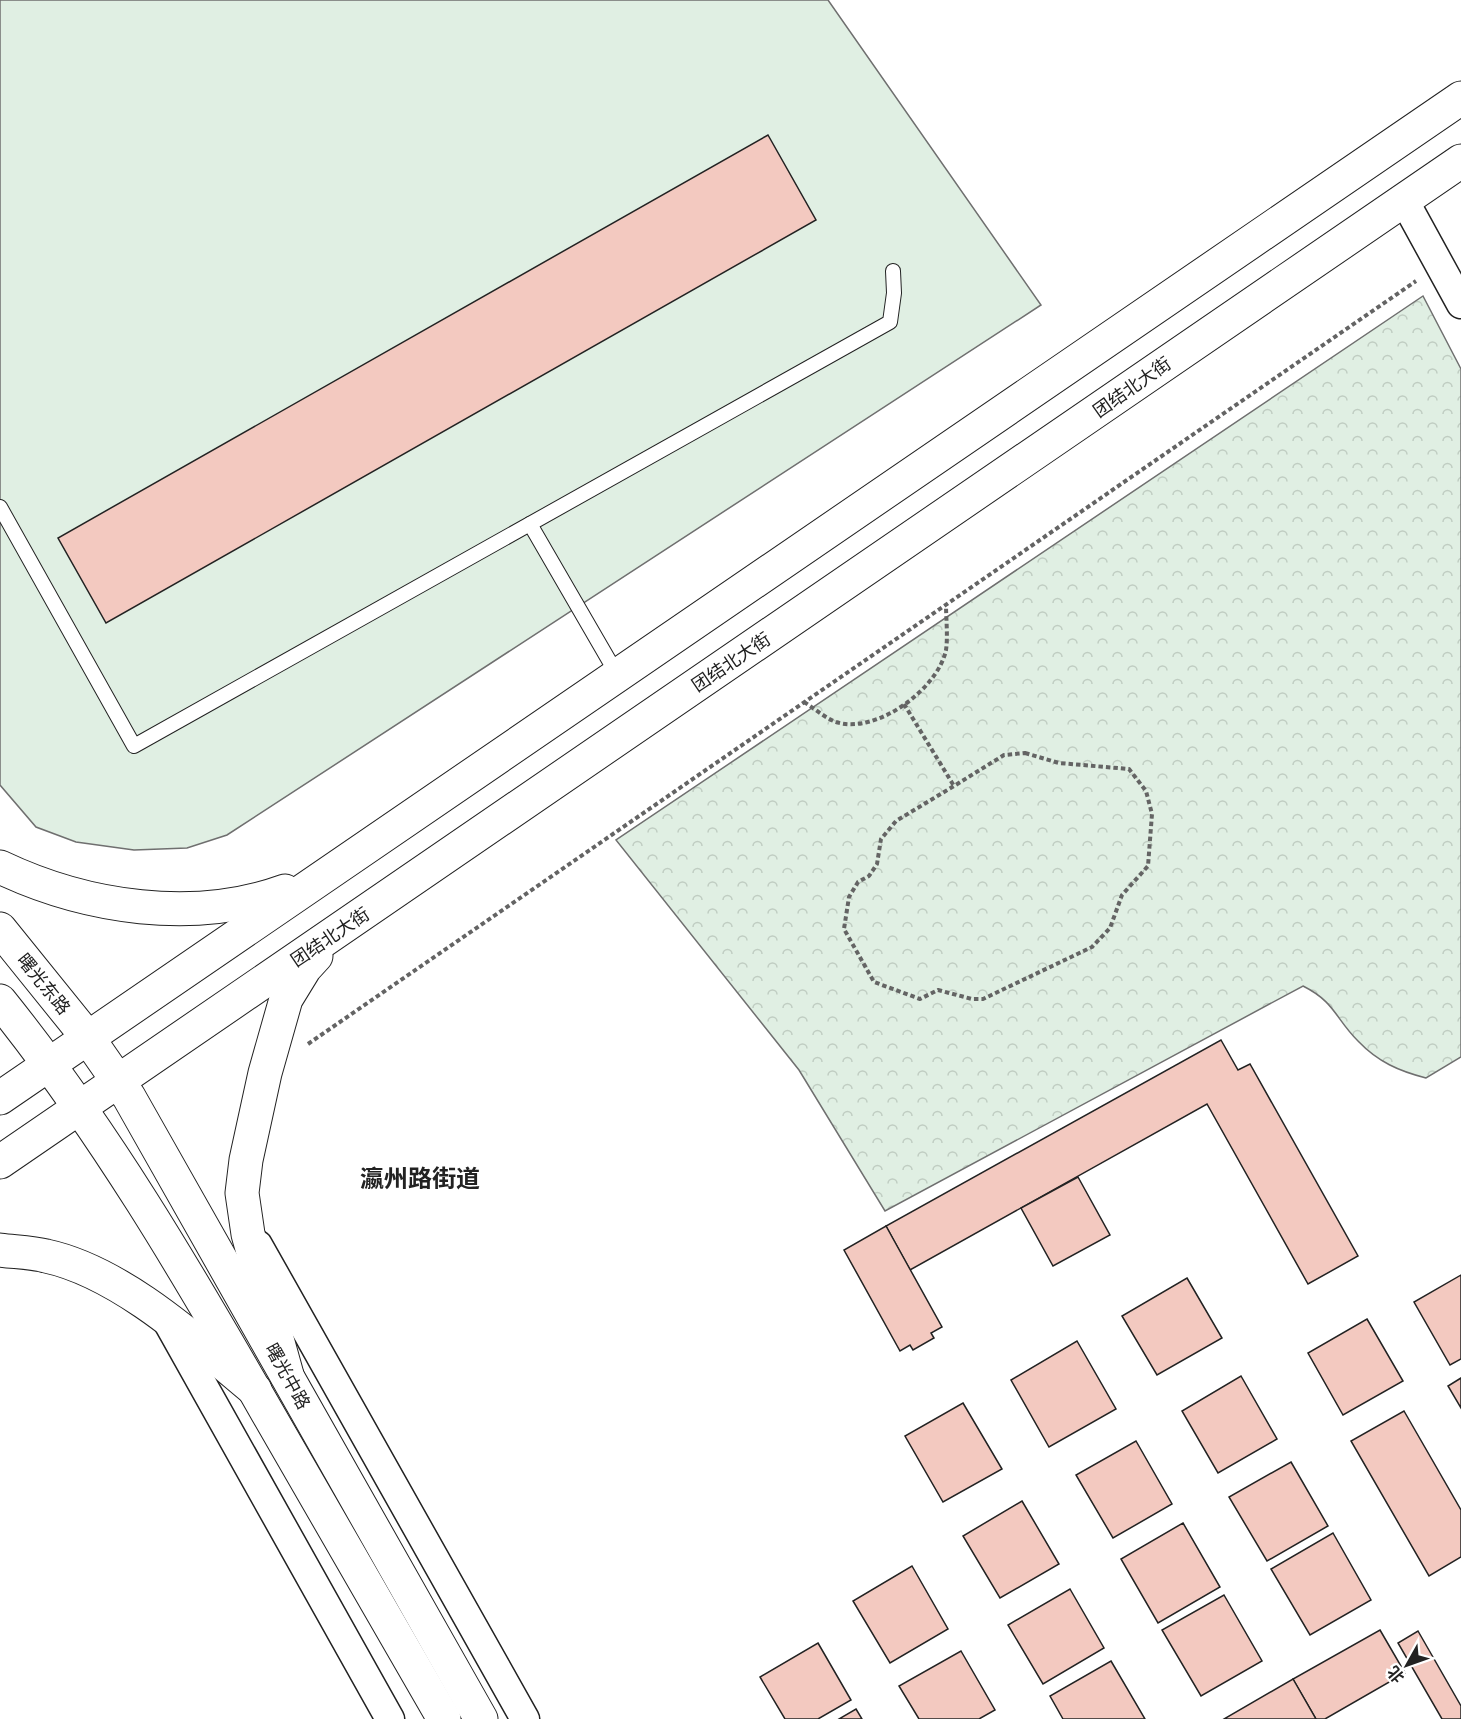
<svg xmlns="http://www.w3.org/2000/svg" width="1461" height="1719" font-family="'Public Sans','Noto Sans SC',sans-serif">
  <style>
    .park { fill: url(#park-crowns); stroke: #6f6f6f; stroke-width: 1.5 }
    .pitch { fill: #e0efe3; stroke: #6f6f6f; stroke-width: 1.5 }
    .building { fill: #f3c9c0; stroke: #222; stroke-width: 1.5 }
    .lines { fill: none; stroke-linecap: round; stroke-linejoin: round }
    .lane-casing { stroke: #222; stroke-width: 16 }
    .street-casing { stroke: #222; stroke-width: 31 }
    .secondary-casing { stroke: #222; stroke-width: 35 }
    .highway-casing { stroke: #222; stroke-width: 35 }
    .path { stroke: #646464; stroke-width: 4; stroke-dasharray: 4.5 3; stroke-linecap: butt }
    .lane { stroke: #fff; stroke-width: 14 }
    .street { stroke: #fff; stroke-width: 28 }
    .secondary { stroke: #fff; stroke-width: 33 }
    .highway { stroke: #fff; stroke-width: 33 }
    .labels { text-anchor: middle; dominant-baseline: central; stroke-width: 4.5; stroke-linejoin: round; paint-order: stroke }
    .street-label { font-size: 18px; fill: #222; stroke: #fff }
    .district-label { font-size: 24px; font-weight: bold; fill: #222; stroke: #fff }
  </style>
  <defs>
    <pattern id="park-crowns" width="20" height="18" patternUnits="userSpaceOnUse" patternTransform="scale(1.5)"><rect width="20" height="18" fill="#e0efe3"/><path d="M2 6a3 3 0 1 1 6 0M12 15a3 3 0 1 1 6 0" fill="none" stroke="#c0cdc2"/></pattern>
  </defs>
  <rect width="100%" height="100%" fill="#fff"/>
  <path class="park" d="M 1423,296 L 1461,369 L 1461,1057 L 1426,1078 C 1399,1071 1378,1062 1358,1041 C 1335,1018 1335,1002 1303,986 L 885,1211 L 799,1070 L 616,840 Z"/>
  <polygon class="pitch" points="0,0 828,0 1041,305 227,835 187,848 134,850 76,842 36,827 0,785"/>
  <g class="building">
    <polygon points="768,135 816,220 106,623 58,538"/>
    <polygon points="1221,1040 1238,1070 1250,1064 1358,1256 1308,1284 1207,1104 910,1270 886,1226"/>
    <polygon points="1078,1177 1110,1235 1053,1266 1021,1208"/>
    <polygon points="886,1226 942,1327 931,1333 934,1338 913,1350 910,1345 900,1351 844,1250"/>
    <polygon points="1461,1275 1461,1359 1450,1365 1414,1302"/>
    <polygon points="1187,1278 1222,1338 1157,1375 1122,1316"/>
    <polygon points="1367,1319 1403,1381 1343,1415 1308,1353"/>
    <polygon points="1077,1341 1116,1409 1049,1447 1011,1380"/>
    <polygon points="1241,1376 1277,1439 1218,1473 1182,1411"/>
    <polygon points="1461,1378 1461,1408 1448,1386"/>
    <polygon points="963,1403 1002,1469 943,1502 905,1436"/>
    <polygon points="1404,1411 1461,1510 1461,1557 1429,1576 1351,1441"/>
    <polygon points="1136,1441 1172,1504 1113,1538 1076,1475"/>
    <polygon points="1291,1462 1328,1526 1267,1561 1229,1497"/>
    <polygon points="1022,1501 1059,1564 1000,1598 963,1536"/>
    <polygon points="1183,1523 1220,1587 1158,1623 1121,1559"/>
    <polygon points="1333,1533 1371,1600 1310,1635 1271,1569"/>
    <polygon points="912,1566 948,1629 890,1663 853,1601"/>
    <polygon points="1070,1589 1104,1648 1043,1684 1008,1625"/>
    <polygon points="1224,1595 1262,1661 1201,1696 1162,1630"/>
    <polygon points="1380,1630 1405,1673 1325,1719 1316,1719 1293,1679"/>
    <polygon points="1418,1631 1461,1706 1461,1719 1442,1719 1398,1643"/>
    <polygon points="818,1643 851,1700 818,1719 785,1719 760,1677"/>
    <polygon points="961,1651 995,1710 979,1719 919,1719 899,1686"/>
    <polygon points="1111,1661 1145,1719 1063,1719 1050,1696"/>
    <polygon points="1293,1679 1316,1719 1224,1719"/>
    <polygon points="856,1709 862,1719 839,1719"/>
  </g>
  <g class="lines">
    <defs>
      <g id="lane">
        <polyline points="0,507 134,746 890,322 894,293 893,271"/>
        <polyline points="530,524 618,676"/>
      </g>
      <g id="street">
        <polyline points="1404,200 1461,304"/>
        <polyline points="258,1245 525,1719"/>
        <polyline points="167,1321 390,1719"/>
      </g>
      <g id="secondary">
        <polyline points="0,929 88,1038 129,1097 481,1719"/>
        <path d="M 0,1001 C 103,1129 186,1270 267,1412 C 326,1514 385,1616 444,1719"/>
      </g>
      <g id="highway">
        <path d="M 0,867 C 86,908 194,924 285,891"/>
        <polyline points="0,1098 1461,98"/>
        <polyline points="0,1162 1461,161"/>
        <path d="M 0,1250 C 15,1252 31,1252 46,1256 C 121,1272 197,1342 255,1390"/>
        <polyline points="287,1375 248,1234 242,1193 246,1160 265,1073 286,999 305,968 316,956"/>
      </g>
    </defs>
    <use href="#lane" class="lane-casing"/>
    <use href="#street" class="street-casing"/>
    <use href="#secondary" class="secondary-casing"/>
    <use href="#highway" class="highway-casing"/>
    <g class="path">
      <path d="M 804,702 C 814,708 825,718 836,722 C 876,735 938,689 946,650 C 948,636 946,619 946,604"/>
      <polyline points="904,704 954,786"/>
      <polygon points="1025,753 1059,763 1129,769 1146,791 1152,814 1148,866 1122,895 1110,928 1092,947 983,999 972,999 938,990 920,999 874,982 844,929 849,897 858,882 869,876 877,864 881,839 896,821 954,786 1004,755"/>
      <polyline points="308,1044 1416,281"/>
    </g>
    <use href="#lane" class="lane"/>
    <use href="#street" class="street"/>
    <use href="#secondary" class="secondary"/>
    <use href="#highway" class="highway"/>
  </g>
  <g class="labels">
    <g class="street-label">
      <text transform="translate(1132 387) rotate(-35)">团结北大街</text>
      <text transform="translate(731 662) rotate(-34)">团结北大街</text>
      <text transform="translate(330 937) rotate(-34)">团结北大街</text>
      <text transform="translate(44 984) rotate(51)">曙光东路</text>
      <text transform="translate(288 1376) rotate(61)">曙光中路</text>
    </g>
    <g class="district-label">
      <text x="420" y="1178">瀛州路街道</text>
    </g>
  </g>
  <g transform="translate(1407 1665) rotate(230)" stroke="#ffffff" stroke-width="4.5" paint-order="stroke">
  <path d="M0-4.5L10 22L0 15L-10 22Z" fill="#222222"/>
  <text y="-9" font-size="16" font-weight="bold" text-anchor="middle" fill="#222222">北</text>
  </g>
</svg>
